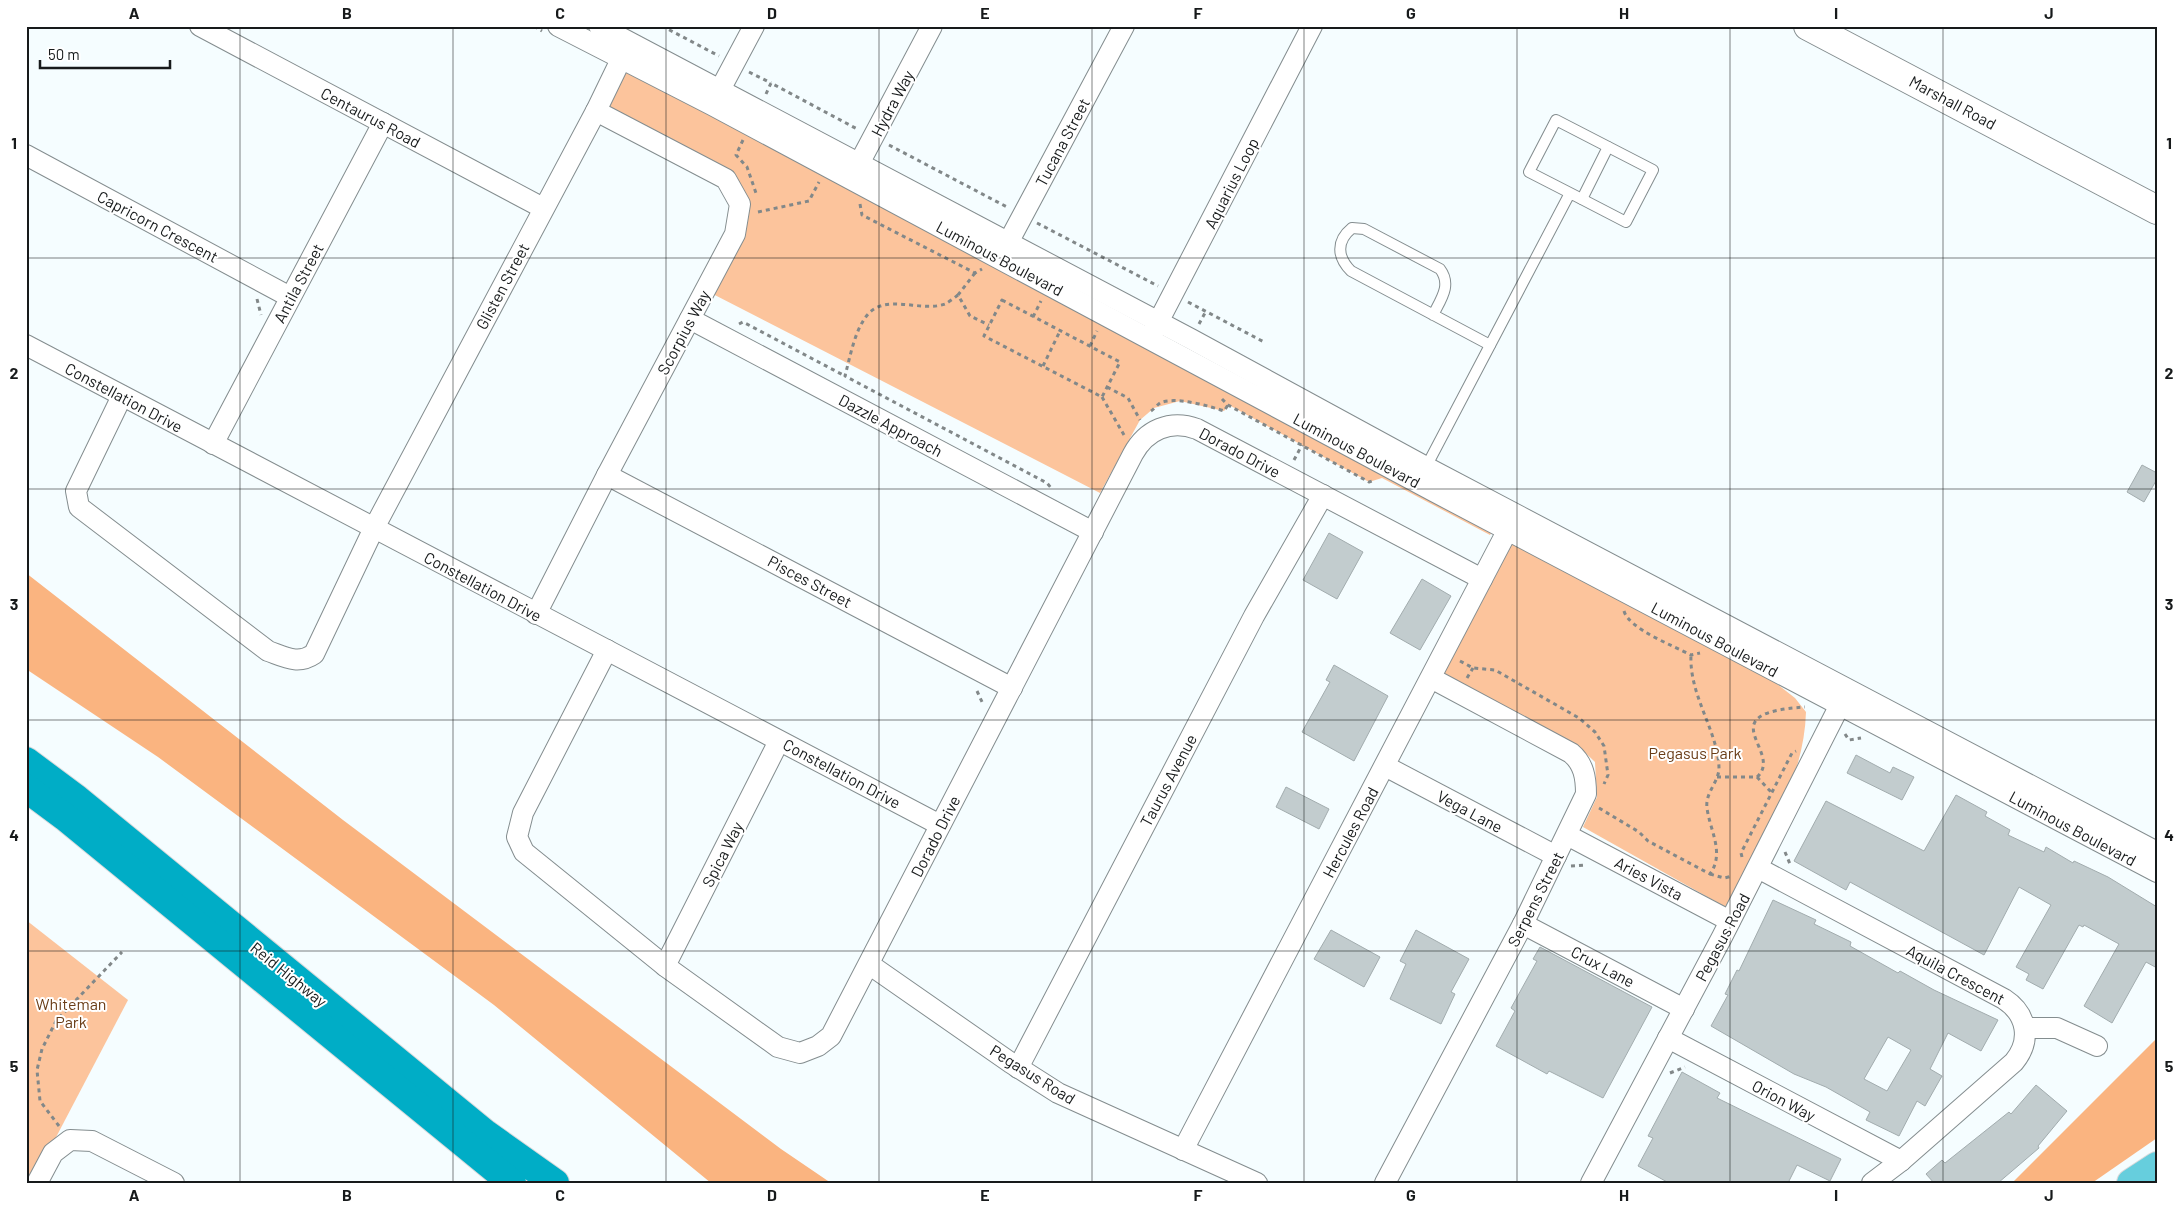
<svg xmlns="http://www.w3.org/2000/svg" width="2183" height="1209" font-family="Barlow,sans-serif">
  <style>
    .green { fill: #fcc49c }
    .forest { fill: #fab480 }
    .building { fill: #c2ccce; stroke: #a2acae; fill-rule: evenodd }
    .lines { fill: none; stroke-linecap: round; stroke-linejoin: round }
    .lane-casing { stroke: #848d8f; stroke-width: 12 }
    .street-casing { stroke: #848d8f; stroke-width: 22 }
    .secondary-casing { stroke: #848d8f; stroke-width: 30 }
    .primary-casing { stroke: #dadadb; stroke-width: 30 }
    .highway-casing { stroke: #dadadb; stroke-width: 30 }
    .path { stroke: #828889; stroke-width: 3; stroke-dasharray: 4 4; stroke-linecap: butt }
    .lane { stroke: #fff; stroke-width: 10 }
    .street { stroke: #fff; stroke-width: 20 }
    .secondary { stroke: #fff; stroke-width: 28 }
    .primary { stroke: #66cedd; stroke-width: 28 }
    .highway { stroke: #00adc6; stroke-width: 28 }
    .grid { fill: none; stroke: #171a1b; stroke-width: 1; stroke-opacity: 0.55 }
    .labels { text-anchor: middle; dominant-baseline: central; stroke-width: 4; stroke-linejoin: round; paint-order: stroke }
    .street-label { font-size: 16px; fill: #171a1b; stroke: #fff }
    .park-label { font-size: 16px; fill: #6a3d17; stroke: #fff }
    .neatline { fill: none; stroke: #171a1b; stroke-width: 2 }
    .grid-label { font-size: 16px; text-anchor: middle; font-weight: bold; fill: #171a1b }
  </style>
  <rect width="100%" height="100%" fill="#f5fdff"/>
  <g class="green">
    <polygon points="621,59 1496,524 1490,535 1382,478 1369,482 1229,405 1224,411 1180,401 1154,408 1140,420 1100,493 705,290 735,234 726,179 596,111"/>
    <path d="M 1510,543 L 1768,677 L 1795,698 L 1806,712 C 1804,783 1761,847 1729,909 L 1583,827 L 1597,797 L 1595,762 L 1578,746 L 1443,675 Z"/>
    <polygon points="26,920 128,1000 32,1183 26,1183"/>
  </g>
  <g class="forest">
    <polygon points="26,573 343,820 781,1149 831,1183 711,1183 494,1005 158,757 26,669"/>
    <polygon points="2157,1038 2157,1138 2092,1183 2012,1183"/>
  </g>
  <g class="building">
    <polygon points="2142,465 2157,473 2157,479 2144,502 2127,492"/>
    <polygon points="1329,533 1363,552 1337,599 1303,580"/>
    <polygon points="1422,579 1451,596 1420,650 1390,633"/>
    <polygon points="1334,665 1388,696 1354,761 1302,732 1330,682 1326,680"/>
    <polygon points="1856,755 1890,773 1893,767 1914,777 1902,800 1847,773"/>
    <polygon points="1286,787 1329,809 1319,829 1276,807"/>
    <polygon points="1956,795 1987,812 1985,816 2010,830 2008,835 2044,852 2046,847 2073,863 2074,861 2108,877 2157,907 2157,968 2146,962 2112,1023 2084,1006 2119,944 2084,925 2083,927 2079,925 2043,989 2026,980 2029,974 2016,967 2051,905 2019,887 1984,955 1850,882 1846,890 1794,861 1826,801 1924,851"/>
    <path d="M 1773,900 L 1816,920 L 1814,924 L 1851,942 L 1850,946 L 1898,973 L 1900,971 L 1934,990 L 1998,1020 L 1981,1051 L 1948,1033 L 1930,1069 L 1942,1076 L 1925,1106 L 1917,1101 L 1899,1136 L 1866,1120 L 1870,1112 L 1826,1087 L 1794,1074 L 1711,1026 L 1728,995 L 1725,994 L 1737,970 L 1739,971 ZM 1888,1037 L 1911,1050 L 1887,1091 L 1864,1079 Z"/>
    <polygon points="1331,930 1380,957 1364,987 1314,959"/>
    <polygon points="1416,930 1469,959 1451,992 1455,994 1441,1024 1390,999 1406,964 1400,961"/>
    <polygon points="1540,947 1652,1007 1603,1098 1549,1071 1547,1074 1496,1046 1515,1011 1511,1008 1537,961 1533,959"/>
    <polygon points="1682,1072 1720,1093 1717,1098 1841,1159 1830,1181 1797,1165 1788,1183 1669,1183 1638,1166 1653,1138 1648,1136"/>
    <polygon points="2036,1085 2067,1111 2038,1146 2039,1148 1998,1183 1934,1183 1926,1174 1942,1160 1945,1163 2009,1112 2011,1114"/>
  </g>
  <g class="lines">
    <defs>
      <g id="lane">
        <polyline points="1582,199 1608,147"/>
        <path d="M 1433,315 C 1441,299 1452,285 1440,269 L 1364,229 L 1352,228 C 1336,241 1337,257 1351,271 L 1490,345"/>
        <polyline points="1425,469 1570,193 1529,172 1556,120 1653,170 1626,222 1570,193"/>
      </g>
      <g id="street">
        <polyline points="200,26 543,208"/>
        <polyline points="558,26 712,105 1435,492 2157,872"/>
        <polyline points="599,26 1191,339 1426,467 2157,852"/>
        <polyline points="714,101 754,26"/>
        <polyline points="26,155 290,297"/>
        <polyline points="853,175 932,26"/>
        <polyline points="1002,254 1124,26"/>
        <polyline points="690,319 1093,532"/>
        <polyline points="1153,332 1312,26"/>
        <polyline points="26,345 940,825"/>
        <path d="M 122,396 L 76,491 L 79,507 L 268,651 C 285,657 298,665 314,654 L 374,528 L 596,111 L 627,47"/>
        <polyline points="213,444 383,123"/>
        <polyline points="607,475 1012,688"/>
        <polyline points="536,614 607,475 735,234 740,204 726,179 596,111"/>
        <path d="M 607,650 L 523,813 L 517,837 L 524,852 L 665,966 L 778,1047 L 800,1053 L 818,1046 L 831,1036 L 1133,454 C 1146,430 1170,419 1197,429 L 1482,579"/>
        <polyline points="1385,766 1556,856"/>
        <polyline points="1567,835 1730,921"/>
        <path d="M 1758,868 L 2004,999 C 2027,1014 2032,1040 2014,1062 L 1901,1161 L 1872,1183"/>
        <polyline points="1523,924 1684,1009"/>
        <polyline points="665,966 779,741"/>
        <polyline points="876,969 1011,1063 1058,1093 1257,1183"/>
        <polyline points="2025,1028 2057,1028 2097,1046"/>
        <polyline points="1668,1038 1901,1161"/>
        <polyline points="1018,1068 1254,616 1323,495"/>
        <polyline points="1183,1150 1514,518"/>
        <polyline points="37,1183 53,1153 70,1140 92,1141 174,1183"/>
        <path d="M 1385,1183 L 1523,924 L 1586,794 C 1586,778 1584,764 1571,753 L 1431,678"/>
        <polyline points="1591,1183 1722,937 1846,693"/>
      </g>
      <polyline id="secondary" points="1808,26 2157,210"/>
      <polyline id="primary" points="2131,1183 2157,1166"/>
      <g id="highway">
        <polyline points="26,761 77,799 486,1134 555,1183"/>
        <polyline points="26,788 65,817 512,1183"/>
      </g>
    </defs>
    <use href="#lane" class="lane-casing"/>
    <use href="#street" class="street-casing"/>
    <use href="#secondary" class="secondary-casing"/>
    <use href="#primary" class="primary-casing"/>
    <use href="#highway" class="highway-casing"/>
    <g class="path">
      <polyline points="534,26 542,31"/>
      <polyline points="662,26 719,56"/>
      <polyline points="749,72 771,83"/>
      <polyline points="766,94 771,83 859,130"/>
      <polyline points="743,140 736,155 747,167 756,193"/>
      <polyline points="889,145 1007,207"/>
      <polyline points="860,204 862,215 975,273 982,269"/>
      <polyline points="758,212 809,201 819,182"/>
      <polyline points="1037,223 1158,286"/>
      <polyline points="975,273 958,295 970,316 989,325"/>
      <path d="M 958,295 C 954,298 949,302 945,304 C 920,313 883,291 865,318 C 854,334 850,357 845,376 L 1047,483 L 1052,489"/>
      <polyline points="257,299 261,315"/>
      <polygon points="1002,300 1120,362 1102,397 984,336"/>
      <polyline points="1188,302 1264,342"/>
      <polyline points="1033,317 1041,301"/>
      <polyline points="739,324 743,322 845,376"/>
      <polyline points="1199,324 1206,311"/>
      <polyline points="1090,346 1097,331"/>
      <polyline points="1043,366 1060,331"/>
      <polyline points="1107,387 1128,398 1140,420"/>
      <polyline points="1102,397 1124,435"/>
      <polyline points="1222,399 1228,405 1369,482 1375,480"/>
      <path d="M 1151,411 C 1154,409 1157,405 1160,403 C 1174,396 1210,406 1224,411 L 1228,405"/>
      <polyline points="1294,460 1302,445"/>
      <path d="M 1624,611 C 1629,629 1674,646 1691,655 L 1700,653"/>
      <polyline points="1460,661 1473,668 1495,670 1579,718 1595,732 1604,746 1608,775 1604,784"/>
      <polyline points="1467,678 1473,668"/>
      <polyline points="977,691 983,704"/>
      <polyline points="1845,734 1849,740 1861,738"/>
      <path d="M 1717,777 L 1757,777 C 1785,752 1706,713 1805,707"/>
      <polyline points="1757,777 1772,793"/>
      <path d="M 1599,808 L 1639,832 L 1648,841 L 1710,874 C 1725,853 1710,831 1707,808 C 1705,793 1718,783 1719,769 C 1719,733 1689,696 1691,655"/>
      <polyline points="1785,852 1790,864"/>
      <polyline points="1742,857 1741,853 1792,753 1796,751"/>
      <polyline points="1571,866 1585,865"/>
      <polyline points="1710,874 1724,878 1733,876"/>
      <polyline points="1670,1073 1685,1067"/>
      <polyline points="59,1126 40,1101 37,1070 42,1049 56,1021 122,952"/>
    </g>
    <use href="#lane" class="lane"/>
    <use href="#street" class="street"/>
    <use href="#secondary" class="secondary"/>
    <use href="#primary" class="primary"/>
    <use href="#highway" class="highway"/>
  </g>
  <path class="grid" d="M 240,26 L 240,1183M 453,26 L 453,1183M 666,26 L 666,1183M 879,26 L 879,1183M 1092,26 L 1092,1183M 1304,26 L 1304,1183M 1517,26 L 1517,1183M 1730,26 L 1730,1183M 1943,26 L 1943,1183M 26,258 L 2157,258M 26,489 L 2157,489M 26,720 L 2157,720M 26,951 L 2157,951"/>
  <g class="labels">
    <g class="street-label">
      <text transform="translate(1953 102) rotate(28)">Marshall Road</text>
      <text transform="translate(892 103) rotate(-62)">Hydra Way</text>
      <text transform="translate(371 117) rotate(28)">Centaurus Road</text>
      <text transform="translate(1062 142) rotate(-62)">Tucana Street</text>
      <text transform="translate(1231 183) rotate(-63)">Aquarius Loop</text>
      <text transform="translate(158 226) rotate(28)">Capricorn Crescent</text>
      <text transform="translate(1000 258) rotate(28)">Luminous Boulevard</text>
      <text transform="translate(298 283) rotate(-62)">Antila Street</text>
      <text transform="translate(502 286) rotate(-62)">Glisten Street</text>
      <text transform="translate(683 332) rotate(-62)">Scorpius Way</text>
      <text transform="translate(124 397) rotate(28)">Constellation Drive</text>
      <text transform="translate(891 425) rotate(28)">Dazzle Approach</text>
      <text transform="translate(1357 450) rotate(28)">Luminous Boulevard</text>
      <text transform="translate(1240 452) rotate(28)">Dorado Drive</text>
      <text transform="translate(810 581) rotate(28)">Pisces Street</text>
      <text transform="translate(483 586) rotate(28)">Constellation Drive</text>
      <text transform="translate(1715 639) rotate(28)">Luminous Boulevard</text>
      <text transform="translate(842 773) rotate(28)">Constellation Drive</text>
      <text transform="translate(1168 780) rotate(-62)">Taurus Avenue</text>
      <text transform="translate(1470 811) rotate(28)">Vega Lane</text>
      <text transform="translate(2073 828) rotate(28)">Luminous Boulevard</text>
      <text transform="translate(1350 832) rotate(-62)">Hercules Road</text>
      <text transform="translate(935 836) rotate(-63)">Dorado Drive</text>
      <text transform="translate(722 854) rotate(-63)">Spica Way</text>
      <text transform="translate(1649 878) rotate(28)">Aries Vista</text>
      <text transform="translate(1535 899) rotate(-63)">Serpens Street</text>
      <text transform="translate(1722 937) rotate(-62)">Pegasus Road</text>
      <text transform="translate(1603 966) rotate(28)">Crux Lane</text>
      <text transform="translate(289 974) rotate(39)">Reid Highway</text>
      <text transform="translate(1956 974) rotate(28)">Aquila Crescent</text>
      <text transform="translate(1033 1074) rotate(32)">Pegasus Road</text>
      <text transform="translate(1784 1100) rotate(28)">Orion Way</text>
    </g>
    <g class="park-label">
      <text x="1695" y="752">Pegasus Park</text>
      <text x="71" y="1003">Whiteman<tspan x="71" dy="18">Park</tspan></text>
    </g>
  </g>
  <rect width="2183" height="1209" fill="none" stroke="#ffffff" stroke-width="55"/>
  <path d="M40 60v8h130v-8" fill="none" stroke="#171a1b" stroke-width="2.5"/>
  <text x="48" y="60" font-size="15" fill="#171a1b" stroke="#ffffff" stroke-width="4" paint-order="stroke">50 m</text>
  <rect x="28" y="28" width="2128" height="1154" class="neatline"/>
  <g class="grid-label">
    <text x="134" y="19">A</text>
    <text x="347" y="19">B</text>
    <text x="560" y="19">C</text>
    <text x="772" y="19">D</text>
    <text x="985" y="19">E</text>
    <text x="1198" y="19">F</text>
    <text x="1411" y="19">G</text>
    <text x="1624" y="19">H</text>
    <text x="1836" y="19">I</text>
    <text x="2049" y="19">J</text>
    <text x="14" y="149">1</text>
    <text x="2169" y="149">1</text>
    <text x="14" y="379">2</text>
    <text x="2169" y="379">2</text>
    <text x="14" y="610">3</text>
    <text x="2169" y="610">3</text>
    <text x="14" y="841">4</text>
    <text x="2169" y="841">4</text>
    <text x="14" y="1072">5</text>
    <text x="2169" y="1072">5</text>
    <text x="134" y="1201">A</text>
    <text x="347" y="1201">B</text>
    <text x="560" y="1201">C</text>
    <text x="772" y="1201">D</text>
    <text x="985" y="1201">E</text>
    <text x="1198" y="1201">F</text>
    <text x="1411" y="1201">G</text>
    <text x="1624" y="1201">H</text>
    <text x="1836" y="1201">I</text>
    <text x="2049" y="1201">J</text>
  </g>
</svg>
